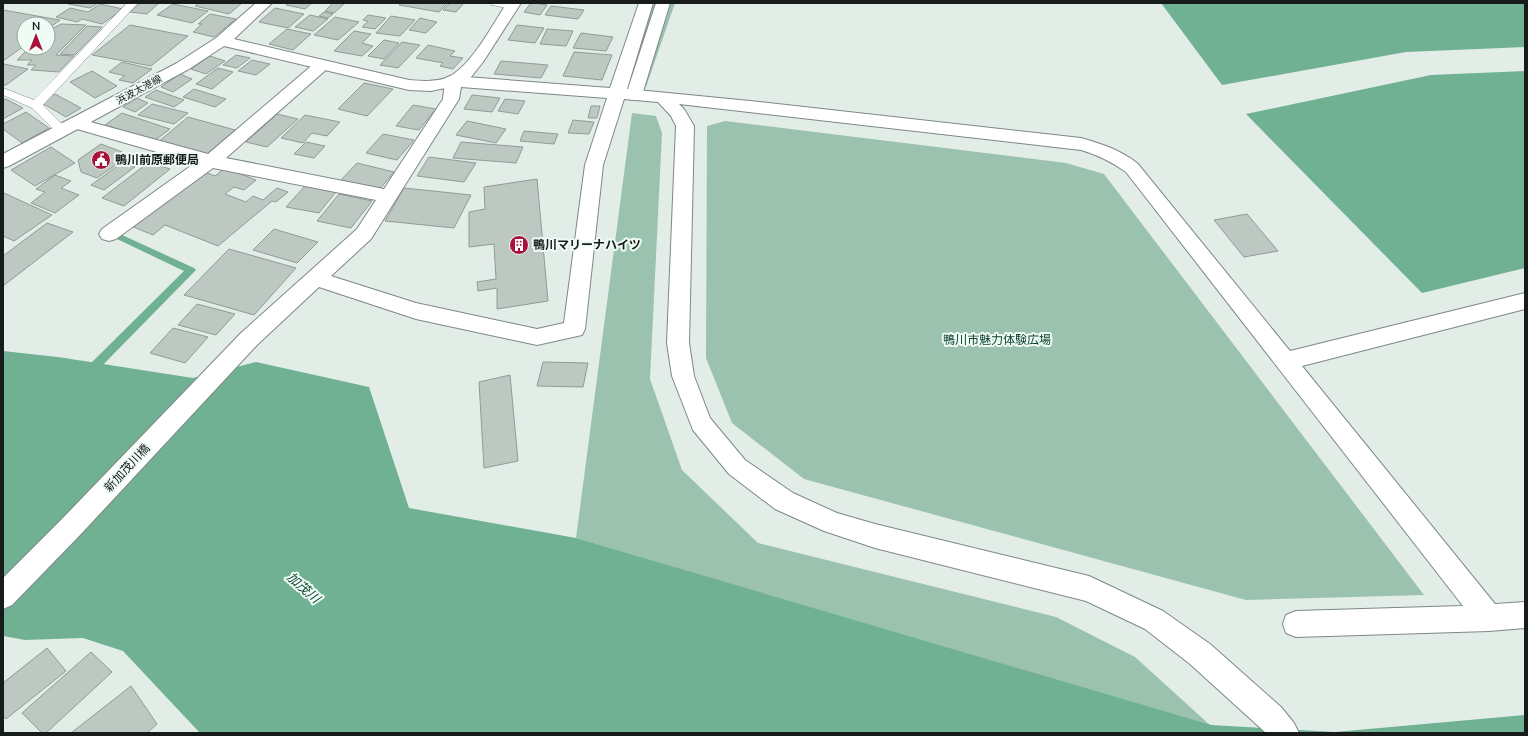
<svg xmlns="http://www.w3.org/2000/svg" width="1528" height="736" font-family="'Nunito Sans','Noto Sans JP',sans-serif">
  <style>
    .green { fill: #9bc2af }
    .water { fill: #70b194 }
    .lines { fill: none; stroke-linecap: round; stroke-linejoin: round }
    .stream { fill: #70b194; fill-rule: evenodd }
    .building { fill: #bdc8c2; stroke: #919b96 }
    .service-casing { stroke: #7e8883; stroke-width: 1 }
    .pedestrian-casing { stroke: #7e8883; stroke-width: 2 }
    .minor-casing { stroke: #7e8883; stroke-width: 2 }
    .secondary-casing { stroke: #7e8883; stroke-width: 2 }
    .service { fill: #fff; fill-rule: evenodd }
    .pedestrian { fill: #fff; fill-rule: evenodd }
    .minor { fill: #fff; fill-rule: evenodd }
    .secondary { fill: #fff; fill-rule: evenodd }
    .labels { text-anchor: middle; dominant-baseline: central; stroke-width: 4; stroke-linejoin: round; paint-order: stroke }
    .far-street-label { font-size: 10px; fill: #171b19; stroke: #effbf5 }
    .poi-label { font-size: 12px; font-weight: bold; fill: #171b19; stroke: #effbf5; text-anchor: start }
    .park-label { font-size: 12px; fill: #0c432f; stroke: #effbf5 }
    .street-label { font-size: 12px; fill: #171b19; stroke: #effbf5 }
    .water-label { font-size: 13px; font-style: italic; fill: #0b422f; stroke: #effbf5 }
  </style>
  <rect width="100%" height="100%" fill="#e2ede8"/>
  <g class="green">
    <polygon points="654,3 675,3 646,87 627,82"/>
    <polygon points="632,113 656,116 662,133 650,379 682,470 758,543 1056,617 1135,657 1211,726 576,538"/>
    <polygon points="725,121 1066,163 1104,174 1424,595 1246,600 804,479 732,423 706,358 707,126"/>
  </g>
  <g class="water">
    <polygon points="1161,3 1525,3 1525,47 1406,52 1222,85"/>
    <polygon points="1525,71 1525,268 1422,293 1246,114 1431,75"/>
    <polygon points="3,351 58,357 193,378 256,362 369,387 409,508 576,538 1211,725 1335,732 1525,715 1525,733 200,733 123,651 83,638 25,640 3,636"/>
  </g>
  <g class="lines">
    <polygon class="stream" points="120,234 194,268 196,270 92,376 84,376 83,373 84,370 184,271 117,239 116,237 117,235"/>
  </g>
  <g class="building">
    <polygon points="70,3 98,3 90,8 68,4"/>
    <polygon points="140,3 159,3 147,14 130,12"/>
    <polygon points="199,3 242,3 229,14 195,6"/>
    <polygon points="288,3 312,3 305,9 286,5"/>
    <polygon points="333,3 345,3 334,13 325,11"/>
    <polygon points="401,3 448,3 439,12 399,5"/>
    <polygon points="450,3 464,3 456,12 443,10"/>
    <polygon points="531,3 535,3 547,5 540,15 524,12"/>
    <polygon points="100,4 123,9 102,24 82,19 77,22 56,17 70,8 88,12"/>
    <polygon points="173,4 208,11 192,23 157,15"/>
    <polygon points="551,6 584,10 578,19 545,15"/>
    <polygon points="275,8 304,14 288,28 259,22"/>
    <polygon points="3,10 60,20 48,29 48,24 24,24 24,46 3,61"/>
    <polygon points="324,12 333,14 328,18 319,16"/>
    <polygon points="210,14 236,19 214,37 193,32 202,24 198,24"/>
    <polygon points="310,15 328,19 313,31 295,27"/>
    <polygon points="368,15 386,18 375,29 362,27 368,21 363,20"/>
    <polygon points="391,16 415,20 400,36 376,33"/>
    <polygon points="335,17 359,22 338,40 314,35"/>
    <polygon points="420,18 437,22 426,33 409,30"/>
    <polygon points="61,24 86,25 56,55 74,56 59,72 31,70 36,65 27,65 32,60 17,60 29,48 48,48 48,31"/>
    <polygon points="130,25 188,36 151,66 92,55"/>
    <polygon points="517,25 544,28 535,43 508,40"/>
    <polygon points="87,26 102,27 75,55 60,54"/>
    <polygon points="287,29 311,34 293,50 269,44"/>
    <polygon points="547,29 573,31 566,46 540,44"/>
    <polygon points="354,31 371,34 362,43 373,46 362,56 334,51"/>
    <polygon points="581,33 613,37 606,51 573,48"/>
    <polygon points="384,40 399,43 384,59 368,56"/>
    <polygon points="402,42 420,45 398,68 380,65"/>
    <polygon points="428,45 455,51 450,56 463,58 453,69 440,66 443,63 416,58"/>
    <polygon points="574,52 612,55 602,80 563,76"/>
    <polygon points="236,55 250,58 237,68 223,65"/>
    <polygon points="210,56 225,61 206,74 191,69"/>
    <polygon points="252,60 270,64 256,75 238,71"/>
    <polygon points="501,61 548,65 541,78 494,74"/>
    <polygon points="122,62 152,69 133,83 119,80 125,76 109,72"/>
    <polygon points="3,64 4,64 28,69 6,85 3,85"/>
    <polygon points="218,68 233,72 212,89 196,84"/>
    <polygon points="92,71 117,86 95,98 70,82"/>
    <polygon points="180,74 192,79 173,92 161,87"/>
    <polygon points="364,83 393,89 367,116 338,109"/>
    <polygon points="194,89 226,99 215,107 183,97"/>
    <polygon points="156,90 184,100 174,107 145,97"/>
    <polygon points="55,94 81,108 66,117 40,102"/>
    <polygon points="472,95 500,98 492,112 464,109"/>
    <polygon points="137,98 148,103 135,112 123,107"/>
    <polygon points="6,99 23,108 3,119 3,100"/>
    <polygon points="505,99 525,101 518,114 498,111"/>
    <polygon points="152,104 188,113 174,124 138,115"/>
    <polygon points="413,105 436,109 419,130 396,126"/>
    <polygon points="591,106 600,106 597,118 588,118"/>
    <polygon points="26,112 49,128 22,143 3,129 3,124"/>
    <polygon points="122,113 170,129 154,141 105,125"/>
    <polygon points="277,114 298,119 267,147 246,142"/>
    <polygon points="305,115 340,122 327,136 312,133 303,143 281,138"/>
    <polygon points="188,117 235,130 205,156 157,143"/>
    <polygon points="573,120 594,122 589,134 568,133"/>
    <polygon points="467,121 506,129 496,143 456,135"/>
    <polygon points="524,131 558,134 554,144 520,141"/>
    <polygon points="383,134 414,140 397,160 366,153"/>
    <polygon points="306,142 325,146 314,158 294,154"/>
    <polygon points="461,142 523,147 516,163 453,158"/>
    <polygon points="101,144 130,155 97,178 81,172 78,160"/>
    <polygon points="51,147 75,163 35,186 11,170"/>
    <polygon points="429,157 476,163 464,182 417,176"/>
    <polygon points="123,162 135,167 104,190 91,185"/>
    <polygon points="149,162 170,169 124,206 102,198"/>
    <polygon points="357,163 394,172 379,190 341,180"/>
    <polygon points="225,168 256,180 244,190 234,187 225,194 246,202 253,196 263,200 277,188 288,192 276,202 272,201 218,246 165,225 153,235 131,226 202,171 215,176"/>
    <polygon points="55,175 71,181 61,188 79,195 55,213 31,203 45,192 36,189"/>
    <polygon points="537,179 548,301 497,309 497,288 478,291 477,282 496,279 494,244 469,247 469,212 485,209 484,187"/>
    <polygon points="305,186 336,192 319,213 286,207"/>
    <polygon points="404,188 471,195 454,228 385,221"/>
    <polygon points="4,193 52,215 14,241 3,236 3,194"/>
    <polygon points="339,194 372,201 351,228 317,221"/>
    <polygon points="1247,214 1278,251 1244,257 1214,220"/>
    <polygon points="47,223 73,232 3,286 3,256"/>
    <polygon points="274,229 318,242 297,263 253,250"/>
    <polygon points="229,249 296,268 254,315 184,295"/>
    <polygon points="197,304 235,314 216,335 178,325"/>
    <polygon points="173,328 208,337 185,363 150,353"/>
    <polygon points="543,362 588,363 583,387 537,386"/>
    <polygon points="510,375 518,461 484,468 479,382"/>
    <polygon points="47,648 66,671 6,719 3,715 3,683"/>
    <polygon points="91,652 112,672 46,733 42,733 22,713"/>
    <polygon points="131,686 157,724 147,733 71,733"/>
  </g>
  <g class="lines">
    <defs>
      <g id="service">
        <polygon points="127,3 138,3 43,105 66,128 68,131 66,134 58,134 32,108 3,95 3,88 34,100"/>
        <polygon points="491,3 512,3 517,6 512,9 492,5"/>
      </g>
      <polygon id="pedestrian" points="656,3 670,3 642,95 640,99 634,100 628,99 626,95"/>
      <path id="minor" d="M 639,3 L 653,3 L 627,89 L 750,101 L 1081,138 C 1102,144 1121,150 1138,164 L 1290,351 L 1525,293 L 1525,309 L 1302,366 L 1495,604 L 1525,602 L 1525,628 L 1489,631 L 1296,637 L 1286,633 L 1283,624 L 1286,615 L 1296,611 L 1463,606 L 1126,172 C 1112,162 1098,155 1081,150 L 679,104 L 684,109 L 694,126 L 689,343 L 694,376 L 710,418 L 745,460 L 793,493 L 837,513 L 875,524 L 1089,576 L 1163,611 L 1210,644 L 1281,707 L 1294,723 L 1299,733 L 1266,733 L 1190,664 L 1145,629 L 1086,601 L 875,548 L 824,531 L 775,509 L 729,474 L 693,430 L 672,376 L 667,343 L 676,126 L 671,116 L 658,102 L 624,99 L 603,165 L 585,329 L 582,335 L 537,345 L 416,319 L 319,287 L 257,345 L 80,535 L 12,605 L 3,609 L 3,578 L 62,519 L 241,333 L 357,229 L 376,200 L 213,168 L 116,239 L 109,241 L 102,239 L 99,234 L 102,229 L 195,163 L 70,127 L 67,123 L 70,119 L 76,118 L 208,154 L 316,62 L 322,60 L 328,62 L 330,65 L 328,68 L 226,158 L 384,189 L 443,99 L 445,81 L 447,77 L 453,76 L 610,88 ZM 461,87 L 607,98 L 585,165 L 564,323 L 537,329 L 416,303 L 331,276 L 371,239 L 459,99 Z"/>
      <path id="secondary" d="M 256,3 L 272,3 L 234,39 L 409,80 C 421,81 434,82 446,78 C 470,69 492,25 507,3 L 521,3 L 483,62 L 471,77 L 458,85 L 445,88 L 431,91 L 409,90 L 224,46 L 189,69 L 9,166 L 3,168 L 3,154 L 177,63 L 216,38 Z"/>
    </defs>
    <use href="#service" class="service-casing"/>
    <use href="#pedestrian" class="pedestrian-casing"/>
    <use href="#minor" class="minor-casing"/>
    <use href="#secondary" class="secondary-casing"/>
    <use href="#service" class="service"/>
    <use href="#pedestrian" class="pedestrian"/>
    <use href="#minor" class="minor"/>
    <use href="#secondary" class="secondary"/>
  </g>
  <defs>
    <symbol id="civic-disc" viewBox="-11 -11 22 22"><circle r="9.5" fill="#a9113b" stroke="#effbf5"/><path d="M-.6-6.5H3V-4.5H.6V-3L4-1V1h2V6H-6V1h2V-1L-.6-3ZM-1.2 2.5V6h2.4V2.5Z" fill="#fff"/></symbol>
    <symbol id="building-disc" viewBox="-11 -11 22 22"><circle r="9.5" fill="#a9113b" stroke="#effbf5"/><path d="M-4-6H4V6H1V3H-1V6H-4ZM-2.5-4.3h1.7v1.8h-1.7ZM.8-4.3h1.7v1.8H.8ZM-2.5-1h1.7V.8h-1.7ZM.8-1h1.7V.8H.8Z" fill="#fff"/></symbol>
  </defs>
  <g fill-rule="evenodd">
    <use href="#civic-disc" x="90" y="149" width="22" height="22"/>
    <use href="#building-disc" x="508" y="234" width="22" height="22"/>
  </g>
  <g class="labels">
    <g class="far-street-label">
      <text transform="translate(139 90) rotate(-28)">浜波太港線</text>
    </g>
    <g class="poi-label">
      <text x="115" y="160">鴨川前原郵便局</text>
      <text x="533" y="245">鴨川マリーナハイツ</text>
    </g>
    <g class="park-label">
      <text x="997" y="340">鴨川市魅力体験広場</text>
    </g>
    <g class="street-label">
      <text transform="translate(127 468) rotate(-47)">新加茂川橋</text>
    </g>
    <g class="water-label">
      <text transform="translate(303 588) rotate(41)">加茂川</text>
    </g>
  </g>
  <rect width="1528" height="736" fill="none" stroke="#171b19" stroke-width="8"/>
  <g transform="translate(36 36)"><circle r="19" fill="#effbf5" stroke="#99a19d"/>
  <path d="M0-3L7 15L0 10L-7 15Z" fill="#a9113b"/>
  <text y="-6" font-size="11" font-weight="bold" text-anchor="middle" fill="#171b19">N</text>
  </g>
</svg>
